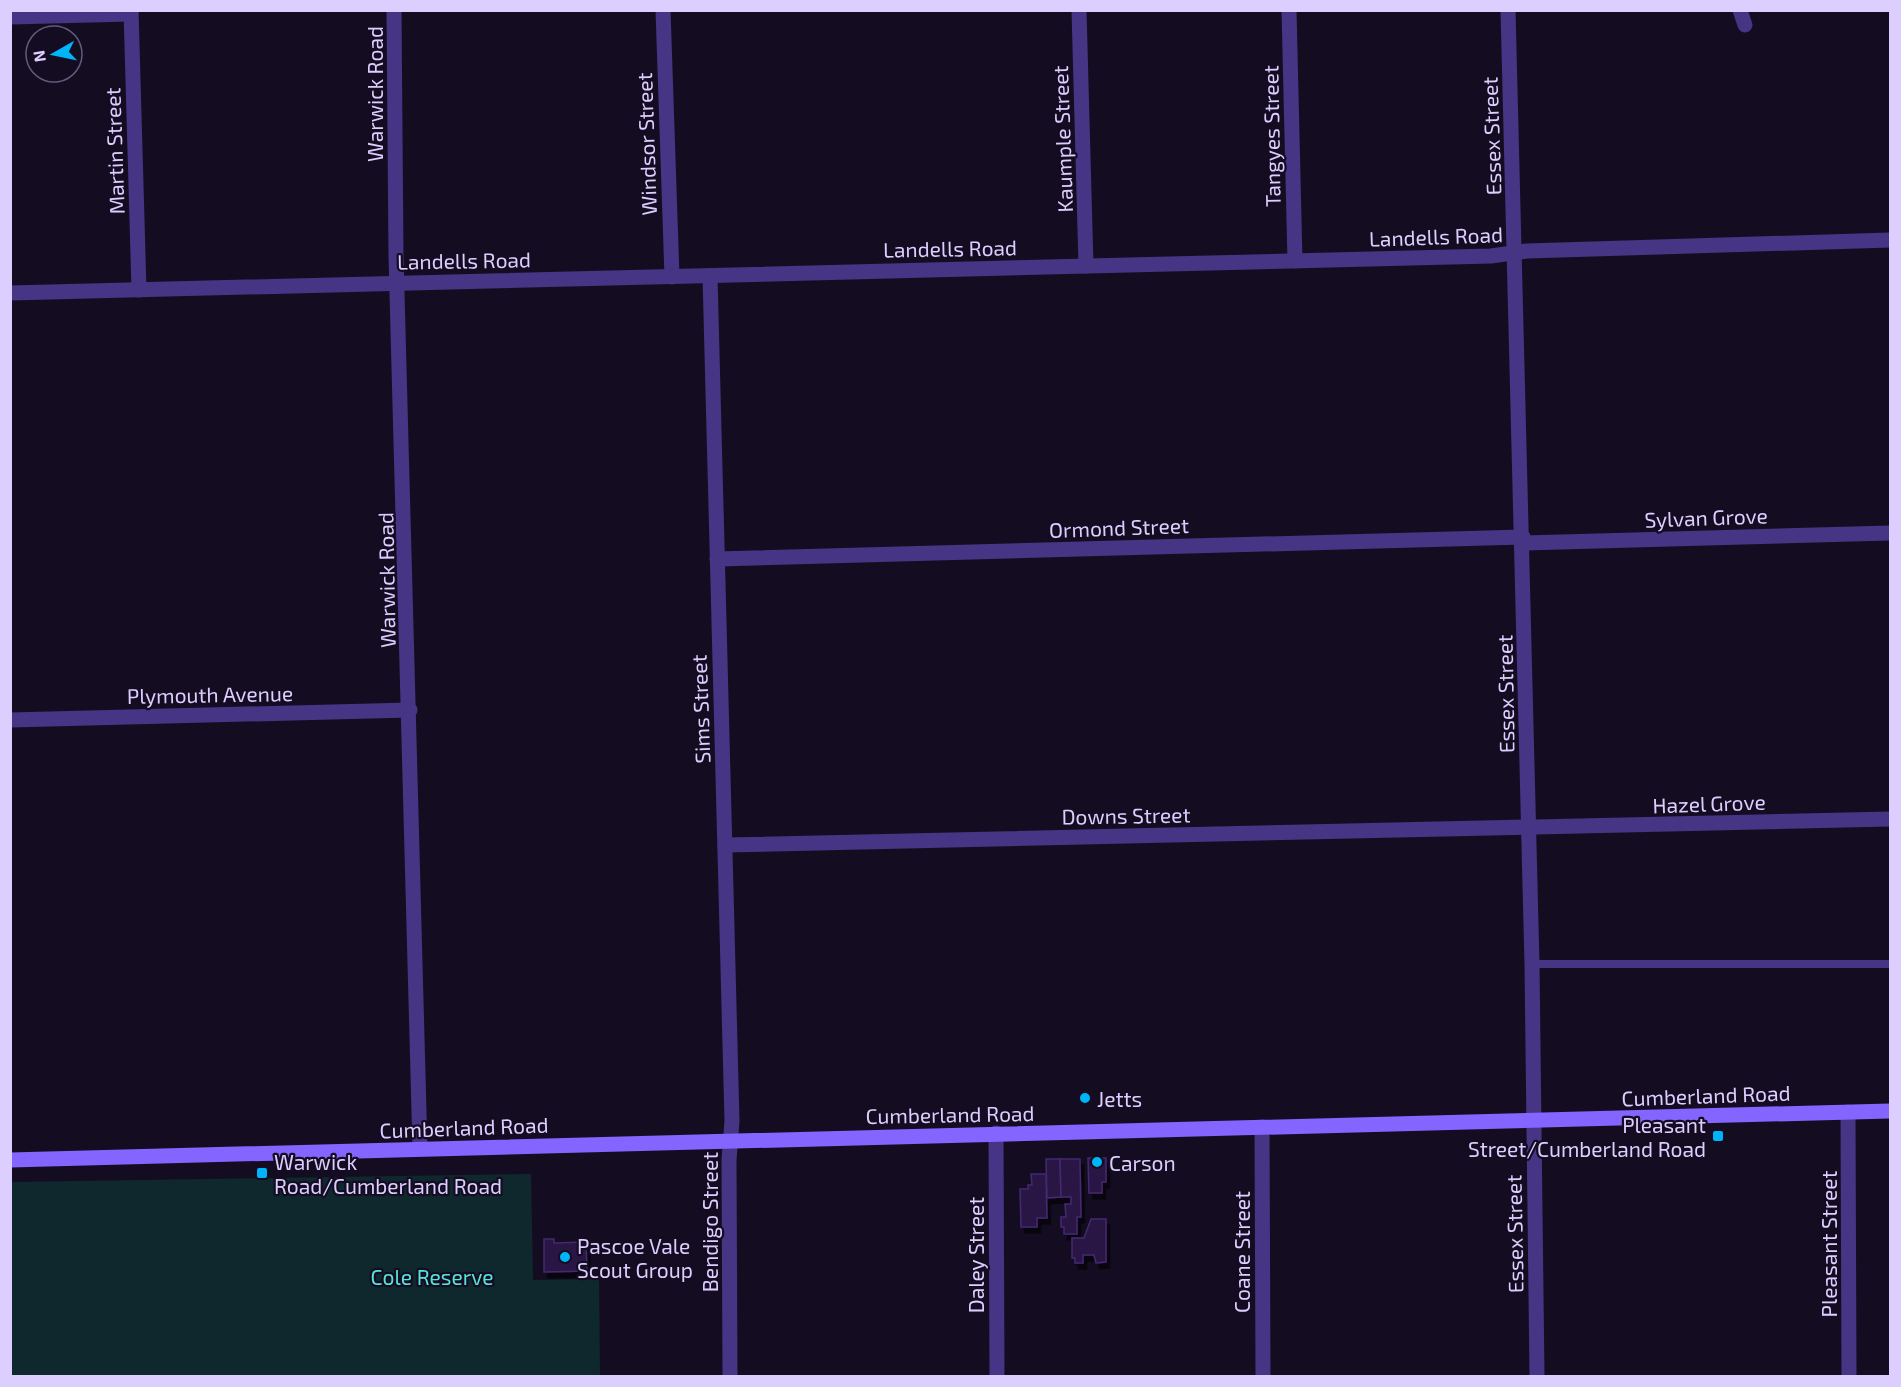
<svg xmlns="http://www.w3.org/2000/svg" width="1901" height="1387" font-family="'Exo 2',sans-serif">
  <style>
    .green { fill: #0f282d }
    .building { fill: #291844; stroke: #442971; stroke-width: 1.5; filter: url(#shadow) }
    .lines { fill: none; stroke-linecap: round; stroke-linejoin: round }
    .service { stroke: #463584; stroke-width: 8 }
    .minor { stroke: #463584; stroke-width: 15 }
    .secondary { stroke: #8465ff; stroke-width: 15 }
    .poi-dot { fill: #00b4f9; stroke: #140d22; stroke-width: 2 }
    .labels { text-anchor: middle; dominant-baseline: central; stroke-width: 4.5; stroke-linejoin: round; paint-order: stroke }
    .street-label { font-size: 21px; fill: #dcceff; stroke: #140d22 }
    .poi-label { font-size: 21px; fill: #dcceff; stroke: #140d22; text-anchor: start }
    .park-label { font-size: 21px; fill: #55e4d9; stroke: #140d22 }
  </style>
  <defs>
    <filter id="shadow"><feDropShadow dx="3.5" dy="6" stdDeviation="0" flood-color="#0009"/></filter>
  </defs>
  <rect width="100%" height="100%" fill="#140d22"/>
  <polygon class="green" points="531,1174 533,1280 599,1279 600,1376 11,1376 11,1182"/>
  <g class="building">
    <polygon points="1088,1158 1106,1158 1106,1182 1102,1182 1102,1193 1089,1193"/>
    <polygon points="1046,1159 1060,1159 1061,1197 1047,1198"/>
    <polygon points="1060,1159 1080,1159 1081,1217 1077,1217 1077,1234 1064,1234 1064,1227 1061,1227 1061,1217 1066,1217 1065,1204 1071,1204 1071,1197 1061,1197"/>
    <polygon points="1031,1174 1046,1174 1047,1218 1037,1218 1037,1227 1021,1227 1020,1189 1028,1189 1028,1185 1032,1185"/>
    <polygon points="1091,1219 1106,1219 1106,1262 1096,1263 1094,1255 1083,1255 1083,1263 1075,1263 1075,1258 1072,1258 1072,1238 1084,1238"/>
    <polygon points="544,1239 554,1239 554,1243 586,1242 587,1271 544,1272"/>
  </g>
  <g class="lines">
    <polyline class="service" points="1532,964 1890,964"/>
    <g class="minor">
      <polyline points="131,10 139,290"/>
      <polyline points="394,10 396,256 420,1149"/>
      <polyline points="663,10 672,277"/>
      <polyline points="1079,10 1086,266"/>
      <polyline points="1289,10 1295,261"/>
      <polyline points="1508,10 1532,964 1537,1376"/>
      <polyline points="1740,10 1745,25"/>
      <polyline points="10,17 131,14"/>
      <polyline points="710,276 732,1121 729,1160 730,1376"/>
      <polyline points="10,293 1491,256 1527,251 1890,240"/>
      <polyline points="1523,543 1890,533"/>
      <polyline points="717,559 1523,537"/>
      <polyline points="10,720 410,710"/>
      <polyline points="725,845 1890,819"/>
      <polyline points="1848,1112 1849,1376"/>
      <polyline points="1262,1127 1263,1376"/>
      <polyline points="996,1133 997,1376"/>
    </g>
    <polyline class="secondary" points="10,1160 1890,1111"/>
  </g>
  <g class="poi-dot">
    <circle cx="1085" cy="1098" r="6"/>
    <rect x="1712" y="1130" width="12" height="12" rx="3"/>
    <circle cx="1097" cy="1162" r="6"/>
    <rect x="256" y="1167" width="12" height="12" rx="3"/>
    <circle cx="565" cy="1257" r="6"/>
  </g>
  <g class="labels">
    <g class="street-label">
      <text transform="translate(374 94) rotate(-90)">Warwick Road</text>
      <text transform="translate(1271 136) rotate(-91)">Tangyes Street</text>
      <text transform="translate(1491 136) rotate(-92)">Essex Street</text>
      <text transform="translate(1062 139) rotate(-92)">Kaumple Street</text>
      <text transform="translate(646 144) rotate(-92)">Windsor Street</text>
      <text transform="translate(114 151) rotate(-92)">Martin Street</text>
      <text transform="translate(1436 236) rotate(-2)">Landells Road</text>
      <text transform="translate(950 248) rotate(-1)">Landells Road</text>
      <text transform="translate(464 260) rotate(-1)">Landells Road</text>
      <text transform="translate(1706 517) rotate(-2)">Sylvan Grove</text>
      <text transform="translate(1119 527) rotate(-2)">Ormond Street</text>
      <text transform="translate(386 580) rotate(-91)">Warwick Road</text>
      <text transform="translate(210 694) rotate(-1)">Plymouth Avenue</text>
      <text transform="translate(1505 694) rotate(-91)">Essex Street</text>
      <text transform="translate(700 709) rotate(-92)">Sims Street</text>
      <text transform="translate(1709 803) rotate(-2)">Hazel Grove</text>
      <text transform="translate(1126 815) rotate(-1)">Downs Street</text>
      <text transform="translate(1706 1095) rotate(-2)">Cumberland Road</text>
      <text transform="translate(950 1114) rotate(-1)">Cumberland Road</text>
      <text transform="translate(464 1127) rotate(-2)">Cumberland Road</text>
      <text transform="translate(709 1222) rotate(-90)">Bendigo Street</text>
      <text transform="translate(1514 1234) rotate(-91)">Essex Street</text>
      <text transform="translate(1828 1244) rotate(-90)">Pleasant Street</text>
      <text transform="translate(1241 1252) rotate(-90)">Coane Street</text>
      <text transform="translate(975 1255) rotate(-90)">Daley Street</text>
    </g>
    <g class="poi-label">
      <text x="1097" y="1098">Jetts</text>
      <text x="1706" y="1124" text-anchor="end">Pleasant<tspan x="1706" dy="24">Street/Cumberland Road</tspan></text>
      <text x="274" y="1161">Warwick<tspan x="274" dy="24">Road/Cumberland Road</tspan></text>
      <text x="1109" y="1162">Carson</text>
      <text x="577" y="1245">Pascoe Vale<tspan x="577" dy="24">Scout Group</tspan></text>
    </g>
    <g class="park-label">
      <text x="432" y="1276">Cole Reserve</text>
    </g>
  </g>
  <rect width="1901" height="1387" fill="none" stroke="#dcceff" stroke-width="24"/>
  <g transform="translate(54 54) rotate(261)"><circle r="28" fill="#140d22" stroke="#645a7a" stroke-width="1.5"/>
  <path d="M0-4.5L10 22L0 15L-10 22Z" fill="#00b4f9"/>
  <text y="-9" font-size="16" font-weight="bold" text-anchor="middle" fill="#dcceff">N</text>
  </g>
</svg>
